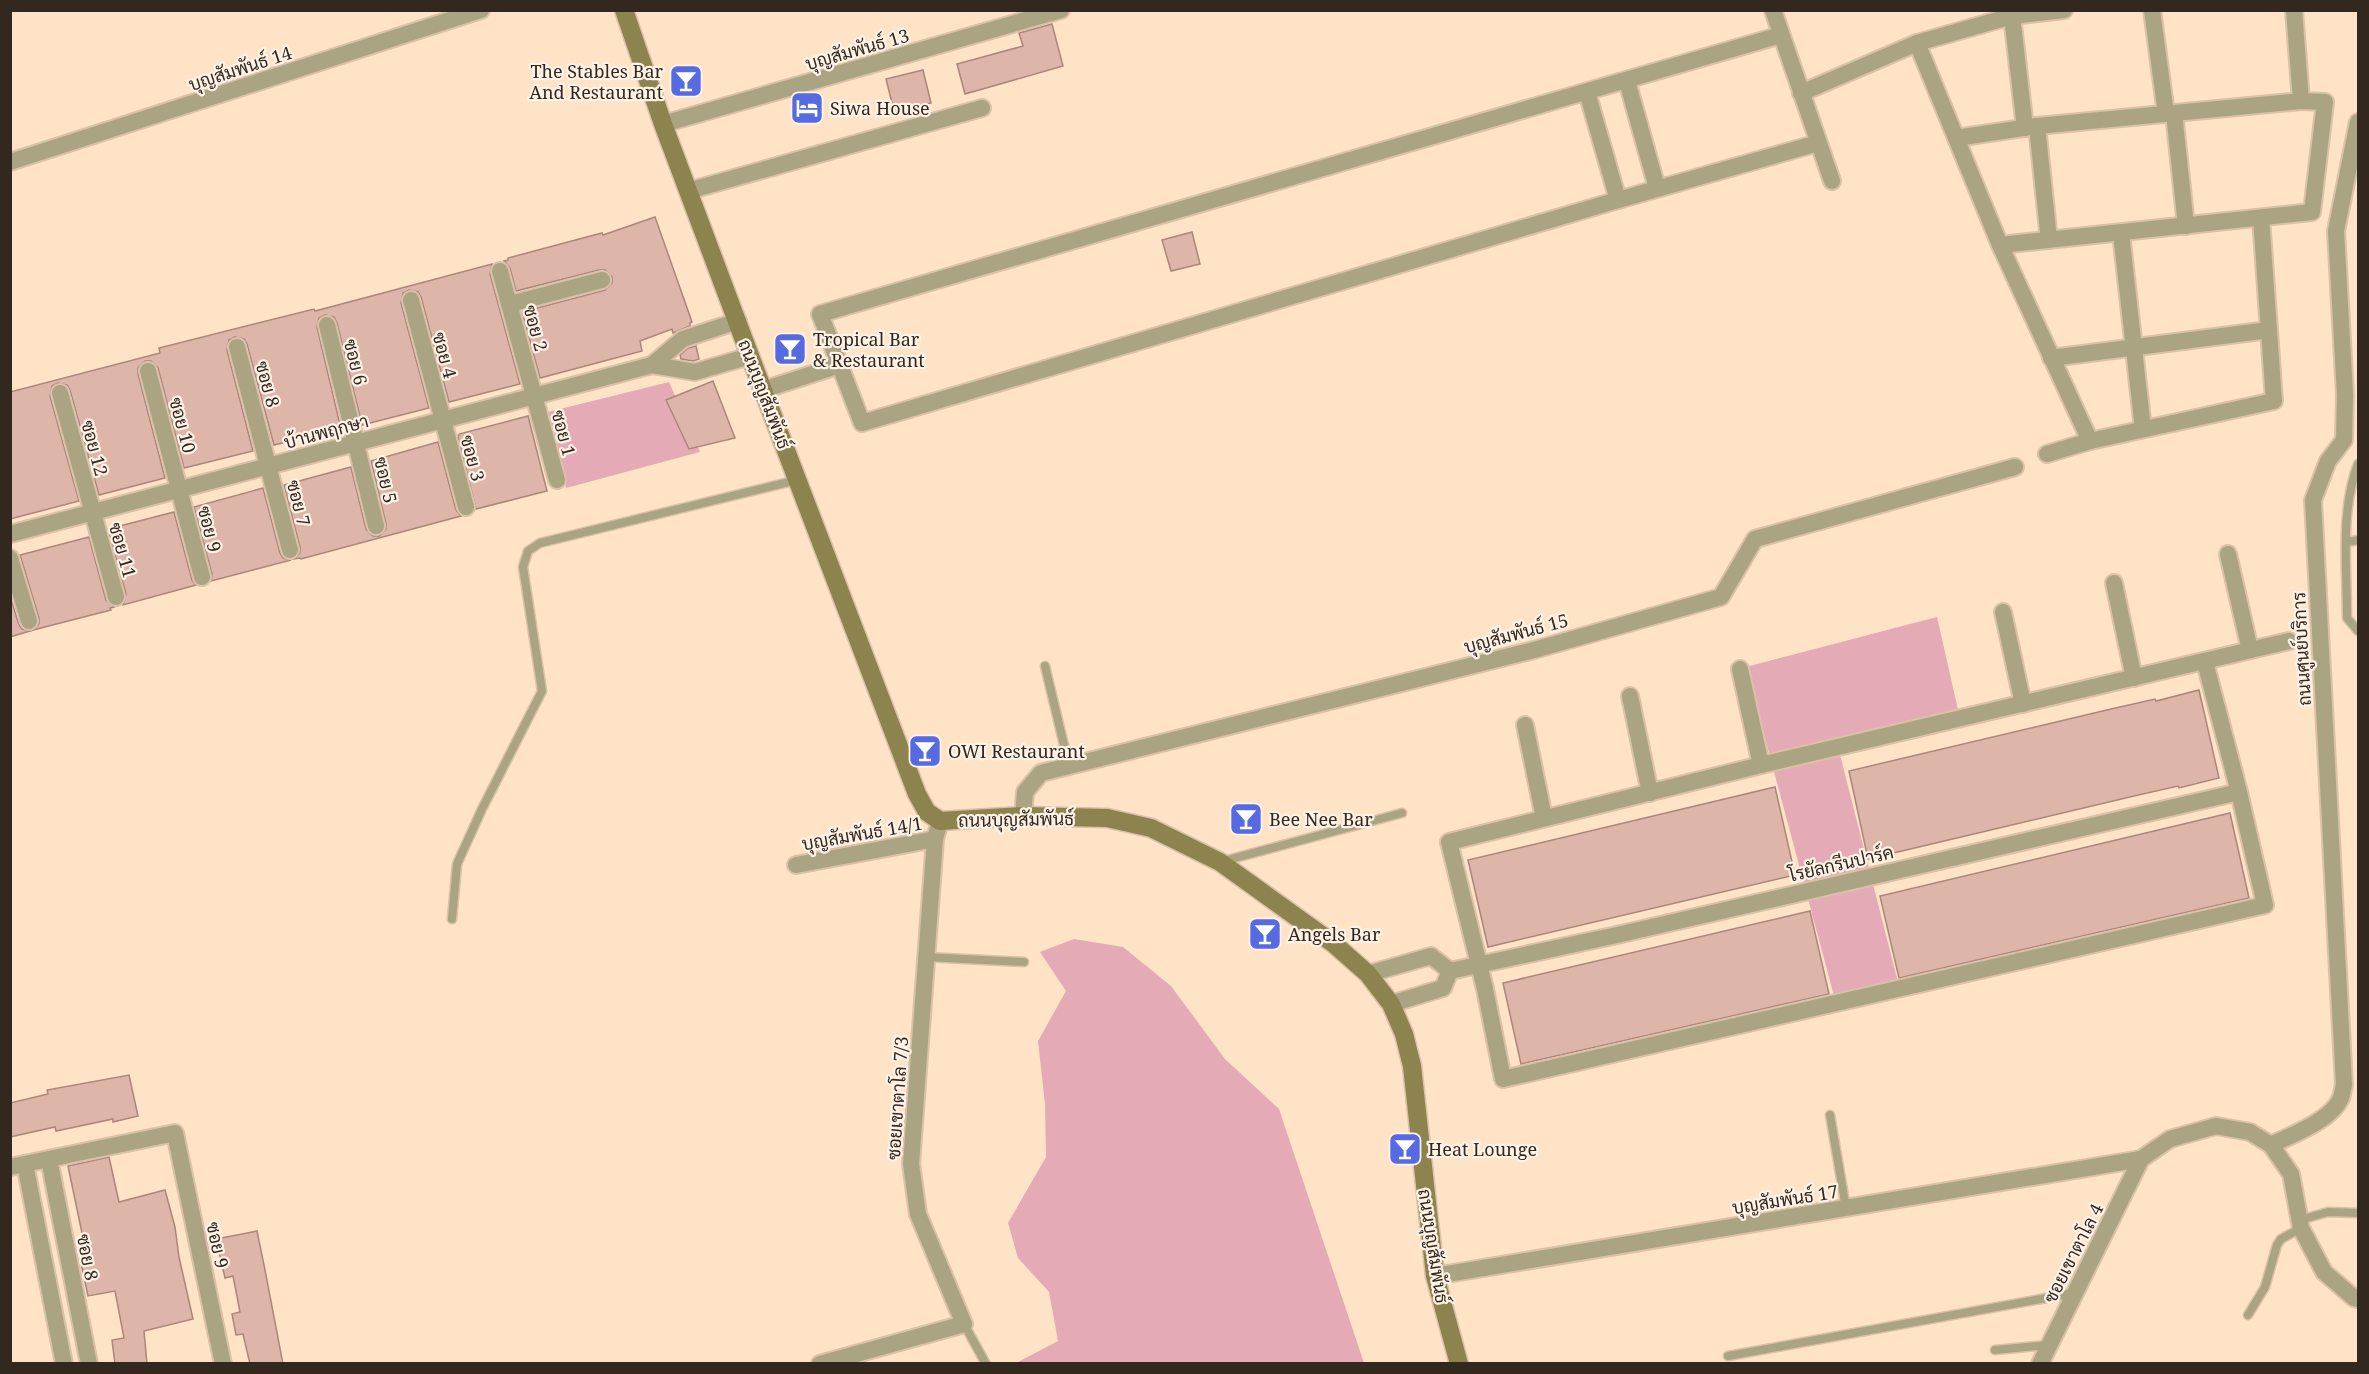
<svg xmlns="http://www.w3.org/2000/svg" width="2369" height="1374" font-family="'Noto Serif',Sarabun,serif">
  <style>
    .green { fill: #e4abb6 }
    .building { fill: #ddb5a9; stroke: #ac867b; stroke-width: 1.5 }
    .lines { fill: none; stroke-linecap: round; stroke-linejoin: round }
    .lane-casing { stroke: #dac1a8; stroke-width: 11 }
    .street-casing { stroke: #dac1a8; stroke-width: 20 }
    .secondary-casing { stroke: #dac1a8; stroke-width: 21 }
    .lane { stroke: #aaa482; stroke-width: 8 }
    .street { stroke: #aaa482; stroke-width: 16 }
    .secondary { stroke: #8d834f; stroke-width: 18 }
    .labels { text-anchor: middle; dominant-baseline: central; stroke-width: 4.5; stroke-linejoin: round; paint-order: stroke }
    .street-label { font-size: 18px; fill: #33281d; stroke: #fff3e8 }
    .poi-label { font-size: 18px; fill: #33281d; stroke: #fff3e8; text-anchor: start }
  </style>
  <rect width="100%" height="100%" fill="#ffe3c6"/>
  <g class="green">
    <polygon points="669,382 700,452 566,488 548,412"/>
    <polygon points="1937,617 1959,714 1837,743 1898,982 1834,996 1746,667"/>
    <polygon points="1074,939 1123,947 1171,986 1225,1059 1279,1109 1364,1363 1016,1363 1058,1341 1049,1292 1018,1258 1008,1223 1046,1157 1045,1104 1038,1041 1066,991 1040,952"/>
  </g>
  <g class="building">
    <polygon points="1052,24 1063,66 965,94 957,64 1023,46 1019,33"/>
    <polygon points="923,70 931,103 894,111 886,79"/>
    <polygon points="655,217 692,322 690,323 690,326 673,333 672,329 640,341 642,351 540,378 522,312 605,290 612,283 612,277 605,270 599,270 516,291 510,268 504,261 508,260 508,258 602,233 603,235"/>
    <polygon points="1192,232 1200,264 1171,271 1162,240"/>
    <polygon points="492,264 490,274 520,384 449,402 421,297 418,292 409,290 403,293 401,303 429,408 362,425 337,323 334,317 325,315 319,318 317,327 341,429 274,445 247,344 244,339 235,337 229,340 227,350 253,451 184,468 158,368 151,361 145,361 138,368 138,374 165,478 99,495 70,390 67,385 58,383 52,386 50,396 79,501 10,519 10,392 160,353 159,348 314,309 315,311"/>
    <polygon points="696,346 699,359 693,361 681,359 680,355 688,348"/>
    <polygon points="713,381 735,438 689,449 666,400"/>
    <polygon points="528,416 547,491 476,509 458,437 459,434"/>
    <polygon points="438,442 456,510 461,516 301,559 300,558 294,559 300,553 300,547 284,485 351,467 366,529 373,536 379,536 386,529 386,524 371,461"/>
    <polygon points="263,488 280,553 283,558 291,560 211,581 212,574 194,507"/>
    <polygon points="174,512 192,580 196,585 123,605 126,594 108,529"/>
    <polygon points="89,537 106,600 114,607 110,608 111,610 33,630 39,624 39,618 20,555"/>
    <polygon points="10,596 19,625 22,629 30,631 10,637"/>
    <polygon points="2199,690 2219,778 2179,788 2178,786 2134,796 1868,859 1849,771 2111,709 2155,699 2156,701"/>
    <polygon points="1775,787 1795,875 1488,947 1468,860"/>
    <polygon points="2230,813 2249,898 1899,978 1880,896"/>
    <polygon points="1810,911 1829,994 1521,1064 1503,983"/>
    <polygon points="129,1075 138,1116 113,1122 113,1119 56,1131 55,1127 10,1137 10,1103 48,1094 47,1090"/>
    <polygon points="109,1157 119,1202 165,1190 175,1227 179,1257 193,1319 144,1331 147,1364 115,1364 112,1340 124,1338 115,1291 88,1296 80,1259 87,1257 68,1166"/>
    <polygon points="257,1231 265,1270 283,1364 250,1364 243,1334 236,1335 232,1314 240,1312 233,1276 225,1278 216,1239"/>
  </g>
  <g class="lines">
    <defs>
      <g id="lane">
        <path d="M 2358,464 C 2340,511 2347,569 2347,618 L 2358,631"/>
        <polyline points="2347,542 2358,540"/>
        <polyline points="1045,666 1069,766"/>
        <polyline points="1220,862 1402,813"/>
        <polyline points="452,919 457,864 482,809 542,691 523,567 528,551 540,543 797,480"/>
        <polyline points="926,957 1024,962"/>
        <polyline points="1830,1115 1846,1208"/>
        <polyline points="2300,1220 2328,1212 2358,1213"/>
        <polyline points="2248,1315 2265,1287 2277,1245 2281,1239 2301,1228"/>
        <polyline points="964,1324 986,1364"/>
        <polyline points="1995,1350 2048,1345"/>
        <polyline points="1728,1356 2074,1293"/>
      </g>
      <g id="street">
        <polyline points="1773,10 1832,181"/>
        <polyline points="2152,10 2166,114"/>
        <polyline points="2012,16 2025,128"/>
        <polyline points="1781,35 820,314 862,423 1618,200 1818,143"/>
        <polyline points="1917,43 2000,245 2090,441"/>
        <polyline points="1627,81 1657,188"/>
        <polyline points="1587,92 1618,200"/>
        <polyline points="1801,93 1917,43 2012,16 2064,10"/>
        <polyline points="2174,113 2186,226"/>
        <polyline points="663,124 1061,10"/>
        <polyline points="2037,126 2049,240"/>
        <polyline points="1956,138 2037,126 2301,101"/>
        <polyline points="10,162 481,10"/>
        <polyline points="688,191 982,108"/>
        <polyline points="2121,233 2143,429"/>
        <polyline points="2000,245 2312,212 2325,102 2301,101 2294,10"/>
        <polyline points="500,271 557,480"/>
        <polyline points="411,300 466,507"/>
        <polyline points="510,304 602,280"/>
        <polyline points="327,325 376,526"/>
        <polyline points="237,347 290,550"/>
        <polyline points="2051,358 2269,330"/>
        <polyline points="652,365 695,372 750,356"/>
        <polyline points="148,371 202,577"/>
        <polyline points="763,390 840,365"/>
        <polyline points="60,393 116,597"/>
        <polyline points="2047,454 2090,441 2274,401 2261,218"/>
        <polyline points="10,534 652,365 683,339 738,321"/>
        <polyline points="2228,554 2250,650"/>
        <polyline points="10,558 29,621"/>
        <polyline points="2114,583 2134,678"/>
        <polyline points="2003,612 2023,704"/>
        <polyline points="2205,662 2239,792 2265,905 1503,1079 1485,989 1449,842 1761,765 2289,641"/>
        <polyline points="1740,669 1761,765"/>
        <polyline points="1630,696 1650,793"/>
        <polyline points="1525,725 1544,818"/>
        <polyline points="1023,816 1025,792 1041,773 1534,650 1721,597 1755,539 2015,467"/>
        <polyline points="796,865 935,839"/>
        <polyline points="1450,971 1617,935 2239,792"/>
        <polyline points="1368,974 1431,956 1450,971"/>
        <polyline points="1391,1004 1443,988 1450,971"/>
        <path d="M 2271,1145 C 2291,1135 2331,1121 2341,1098 C 2342,1094 2343,1089 2344,1085 L 2313,500 L 2328,461 L 2344,440 L 2345,395 L 2336,231 L 2358,122"/>
        <polyline points="49,1159 89,1364"/>
        <polyline points="25,1164 64,1364"/>
        <polyline points="10,1167 175,1133 223,1364"/>
        <polyline points="1435,1276 2141,1159 2170,1139 2216,1126 2250,1132 2271,1145 2291,1174 2301,1228 2324,1272 2354,1298 2358,1299"/>
        <polyline points="820,1364 964,1324 918,1214 911,1164 935,839 940,821"/>
        <polyline points="2040,1364 2141,1159"/>
      </g>
      <polyline id="secondary" points="624,10 663,124 750,356 917,794 927,812 940,821 1023,816 1107,818 1151,828 1220,862 1334,944 1368,974 1391,1004 1404,1034 1412,1066 1435,1276 1459,1364"/>
    </defs>
    <use href="#lane" class="lane-casing"/>
    <use href="#street" class="street-casing"/>
    <use href="#secondary" class="secondary-casing"/>
    <use href="#lane" class="lane"/>
    <use href="#street" class="street"/>
    <use href="#secondary" class="secondary"/>
  </g>
  <defs>
    <symbol id="bar-square" viewBox="-11 -11 22 22"><rect x="-9" y="-9" width="18" height="18" rx="4" fill="#566be1" stroke="#fff3e8"/><path d="M-6-5H6L.8 .8V4.5H3.5V6h-7V4.5H-.8V.8Z" fill="#fff"/></symbol>
    <symbol id="hotel-square" viewBox="-11 -11 22 22"><rect x="-9" y="-9" width="18" height="18" rx="4" fill="#566be1" stroke="#fff3e8"/><path d="M-6-4.5h1.5V1H6V5H4.5V3h-9V5H-6ZM-4 0a1.8 1.8 0 1 1 3.6 0ZM.5 0V-2.5h3Q6-2.5 6 0Z" fill="#fff"/></symbol>
  </defs>
  <g fill-rule="evenodd">
    <use href="#bar-square" x="667" y="62" width="38" height="38"/>
    <use href="#hotel-square" x="788" y="89" width="38" height="38"/>
    <use href="#bar-square" x="771" y="330" width="38" height="38"/>
    <use href="#bar-square" x="906" y="732" width="38" height="38"/>
    <use href="#bar-square" x="1227" y="800" width="38" height="38"/>
    <use href="#bar-square" x="1246" y="915" width="38" height="38"/>
    <use href="#bar-square" x="1386" y="1130" width="38" height="38"/>
  </g>
  <g class="labels">
    <g class="street-label">
      <text transform="translate(857 49) rotate(-16)">บุญสัมพันธ์ 13</text>
      <text transform="translate(240 68) rotate(-18)">บุญสัมพันธ์ 14</text>
      <text transform="translate(536 328) rotate(75)">ซอย 2</text>
      <text transform="translate(445 355) rotate(75)">ซอย 4</text>
      <text transform="translate(356 362) rotate(76)">ซอย 6</text>
      <text transform="translate(268 384) rotate(75)">ซอย 8</text>
      <text transform="translate(765 394) rotate(69)">ถนนบุญสัมพันธ์</text>
      <text transform="translate(183 425) rotate(75)">ซอย 10</text>
      <text transform="translate(326 431) rotate(-15)">บ้านพฤกษา</text>
      <text transform="translate(564 433) rotate(75)">ซอย 1</text>
      <text transform="translate(95 448) rotate(75)">ซอย 12</text>
      <text transform="translate(473 458) rotate(75)">ซอย 3</text>
      <text transform="translate(386 480) rotate(77)">ซอย 5</text>
      <text transform="translate(299 503) rotate(76)">ซอย 7</text>
      <text transform="translate(210 529) rotate(76)">ซอย 9</text>
      <text transform="translate(123 550) rotate(74)">ซอย 11</text>
      <text transform="translate(1516 633) rotate(-15)">บุญสัมพันธ์ 15</text>
      <text transform="translate(2301 649) rotate(-93)">ถนนศูนย์บริการ</text>
      <text transform="translate(1016 819) rotate(-1)">ถนนบุญสัมพันธ์</text>
      <text transform="translate(862 833) rotate(-10)">บุญสัมพันธ์ 14/1</text>
      <text transform="translate(1841 863) rotate(-13)">โรยัลกรีนปาร์ค</text>
      <text transform="translate(897 1098) rotate(-86)">ซอยเขาตาโล 7/3</text>
      <text transform="translate(1785 1199) rotate(-9)">บุญสัมพันธ์ 17</text>
      <text transform="translate(218 1245) rotate(78)">ซอย 9</text>
      <text transform="translate(1434 1246) rotate(81)">ถนนบุญสัมพันธ์</text>
      <text transform="translate(2073 1253) rotate(-63)">ซอยเขาตาโล 4</text>
      <text transform="translate(88 1257) rotate(79)">ซอย 8</text>
    </g>
    <g class="poi-label">
      <text x="663" y="71" text-anchor="end">The Stables Bar<tspan x="663" dy="21">And Restaurant</tspan></text>
      <text x="830" y="108">Siwa House</text>
      <text x="813" y="339">Tropical Bar<tspan x="813" dy="21">&amp; Restaurant</tspan></text>
      <text x="948" y="751">OWI Restaurant</text>
      <text x="1269" y="819">Bee Nee Bar</text>
      <text x="1288" y="934">Angels Bar</text>
      <text x="1428" y="1149">Heat Lounge</text>
    </g>
  </g>
  <rect width="2369" height="1374" fill="none" stroke="#33281d" stroke-width="24"/>
</svg>
